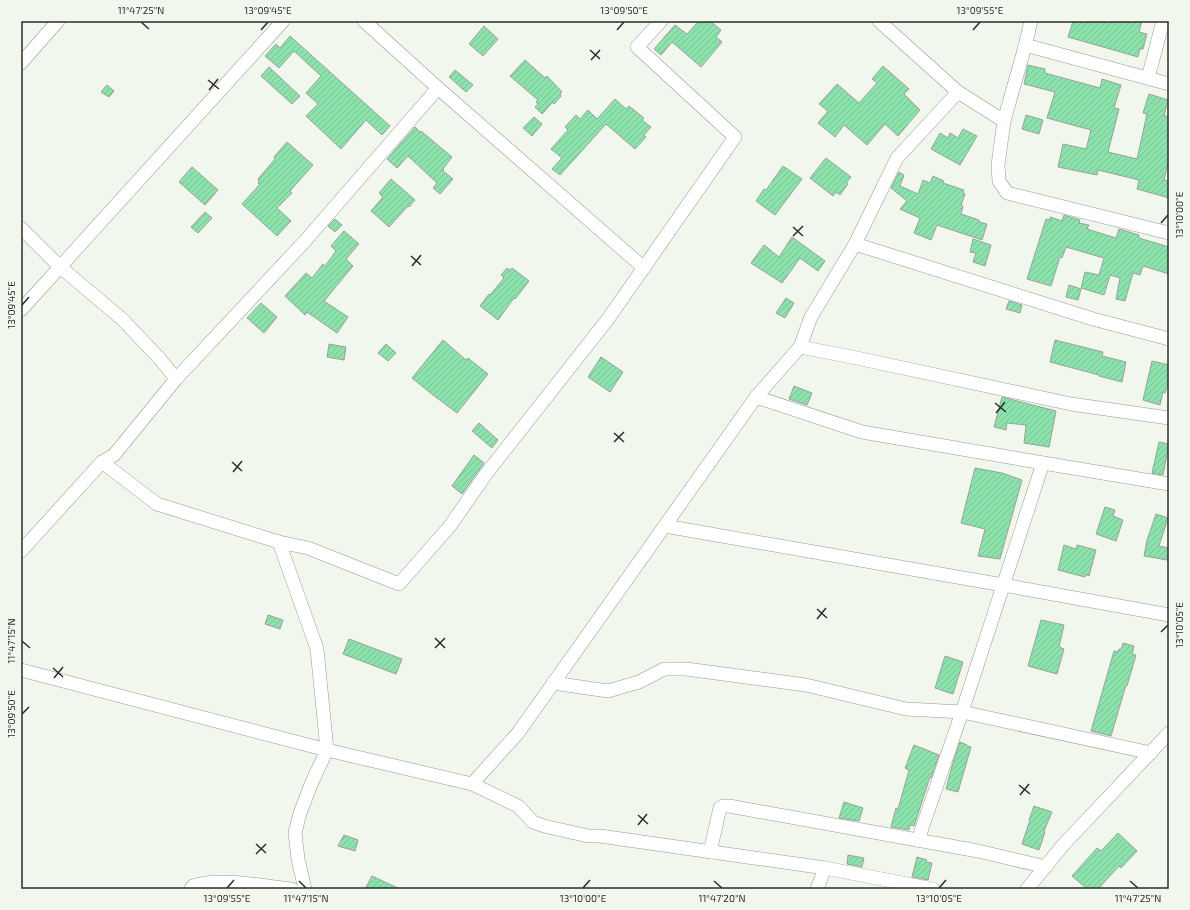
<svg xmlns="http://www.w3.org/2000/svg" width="1190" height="910" font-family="'Exo 2',sans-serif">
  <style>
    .building { fill: url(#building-hatch); stroke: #99a29b }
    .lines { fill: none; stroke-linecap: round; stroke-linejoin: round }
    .street-casing { stroke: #969b92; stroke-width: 14 }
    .street { stroke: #fff; stroke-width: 13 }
    .ticks { fill: none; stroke: #2b2d29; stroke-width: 1.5 }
    .neatline { fill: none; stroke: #2b2d29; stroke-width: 1.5 }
    .ticks-label { font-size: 10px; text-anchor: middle; fill: #2b2d29 }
  </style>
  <defs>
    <pattern id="building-hatch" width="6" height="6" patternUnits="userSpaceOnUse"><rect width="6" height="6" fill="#8be3ab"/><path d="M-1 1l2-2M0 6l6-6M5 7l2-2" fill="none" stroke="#78c393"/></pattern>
  </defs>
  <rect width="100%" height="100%" fill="#f2f7ed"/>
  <g class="building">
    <polygon points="699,21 710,21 721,30 716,37 722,42 701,67 672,42 661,55 654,49 675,25 687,34"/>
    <polygon points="1073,21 1142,21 1139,32 1147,34 1143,49 1140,49 1138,57 1068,37"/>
    <polygon points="484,26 498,39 483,56 469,44"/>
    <polygon points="290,36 390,126 382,135 366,120 341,149 306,116 318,104 306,93 321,76 294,51 279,68 265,56 276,44 280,48"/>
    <polygon points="525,60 545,78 547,76 562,92 560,94 561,96 554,104 553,102 542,114 535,107 538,104 536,102 538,100 510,76"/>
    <polygon points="1028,65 1045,69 1045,73 1100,88 1102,79 1121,85 1114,108 1119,109 1108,152 1137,159 1147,114 1143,113 1149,94 1168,100 1164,116 1169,116 1169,160 1164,180 1169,181 1169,198 1137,189 1139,180 1098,170 1097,175 1058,167 1063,144 1086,149 1091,130 1047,118 1055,92 1024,84"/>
    <polygon points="883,66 909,89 904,94 920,110 898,136 885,124 867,145 844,125 835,137 818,123 828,111 819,104 837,84 859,103 877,83 872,79"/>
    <polygon points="269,67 300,96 292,104 261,76"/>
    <polygon points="455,70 473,85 466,92 449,77"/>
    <polygon points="107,85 114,91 109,97 101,92"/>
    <polygon points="615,99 626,109 629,106 644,118 642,120 651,127 644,135 646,137 635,149 606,124 560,175 552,169 562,158 551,149 568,130 565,127 576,115 580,119 588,110 597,119"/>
    <polygon points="1026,115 1043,120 1039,134 1022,129"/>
    <polygon points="534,117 542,124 532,136 523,128"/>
    <polygon points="415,127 420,132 421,131 452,157 443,169 444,170 443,171 453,179 440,194 433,188 437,183 408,156 397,168 387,159"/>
    <polygon points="963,129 977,136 960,165 931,149 940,133 948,138 950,133 958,138"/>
    <polygon points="287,142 313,165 290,191 292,193 277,208 291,221 277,236 242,204 260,184 258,183 259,181 258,179 275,159 274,157"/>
    <polygon points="826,158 851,177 846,183 848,184 840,195 836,192 833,196 810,178"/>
    <polygon points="783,166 802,179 775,215 756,201 764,189 766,190"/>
    <polygon points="192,167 218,190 205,205 179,182"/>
    <polygon points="899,172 904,175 900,186 918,194 923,180 930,183 933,176 944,181 943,183 964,190 963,193 965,194 961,205 963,206 961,214 979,220 979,222 987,224 982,240 937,225 931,240 914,233 920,218 900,209 907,201 891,188"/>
    <polygon points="391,179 415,200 409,207 408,206 389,227 371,211 383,197 379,193"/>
    <polygon points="205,212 212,218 198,233 191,227"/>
    <polygon points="1064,215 1080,220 1079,223 1089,225 1087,229 1116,238 1119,229 1139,235 1139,238 1169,247 1169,274 1143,266 1140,275 1133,273 1125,301 1116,299 1120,278 1110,275 1104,295 1081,288 1085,272 1099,275 1104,258 1066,247 1062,258 1060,257 1051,286 1027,279 1046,219 1050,220 1050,217 1062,221"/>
    <polygon points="335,219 342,225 335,232 328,226"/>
    <polygon points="344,231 359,244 346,259 353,266 324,301 348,317 337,333 307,312 305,315 285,296 306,273 312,278 323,264 325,266 336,251 331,246"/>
    <polygon points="792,237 825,261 818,271 800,258 782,283 751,263 764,245 779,257"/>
    <polygon points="973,239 991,245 985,266 973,262 976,253 970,252"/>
    <polygon points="507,268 510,270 512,268 529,281 515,299 514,298 498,320 480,306 489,294 490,295 504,278 501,275"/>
    <polygon points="1069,285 1081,289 1078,300 1066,297"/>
    <polygon points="786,298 794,303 785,318 776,313"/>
    <polygon points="1009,301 1022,305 1020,313 1006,309"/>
    <polygon points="261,303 277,317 264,333 247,318"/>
    <polygon points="443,340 466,360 468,358 488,374 457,413 433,395 412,378"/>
    <polygon points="1055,340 1103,352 1102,356 1126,362 1122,382 1099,376 1099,375 1050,362"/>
    <polygon points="329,344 346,347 344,360 327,357"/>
    <polygon points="386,344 396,353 388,361 378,353"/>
    <polygon points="601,357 623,372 610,392 588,377"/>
    <polygon points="1152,361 1169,365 1169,379 1165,393 1163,392 1160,405 1143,400"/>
    <polygon points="794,386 812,393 807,405 789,399"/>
    <polygon points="1002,397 1056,411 1049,447 1024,443 1026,425 1007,423 1006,430 994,427"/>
    <polygon points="479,423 498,440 492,448 472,431"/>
    <polygon points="1159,442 1169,444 1163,475 1152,473"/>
    <polygon points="474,455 484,463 462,494 452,486"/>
    <polygon points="975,468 1002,473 1022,480 1000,559 978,556 985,529 961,523"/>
    <polygon points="1105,507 1115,510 1113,516 1123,520 1116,541 1096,534"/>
    <polygon points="1156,514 1168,518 1159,546 1169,548 1167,560 1144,556 1147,540"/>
    <polygon points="1064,545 1076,549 1077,545 1096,550 1089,576 1085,574 1085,577 1058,570"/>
    <polygon points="268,615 283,620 280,629 265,624"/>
    <polygon points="1041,620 1064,625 1059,647 1064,649 1057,674 1028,666"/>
    <polygon points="349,639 402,659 396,674 343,654"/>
    <polygon points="1123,643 1134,646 1132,654 1136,655 1127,686 1126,685 1111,736 1091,731 1114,651 1118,652 1119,649 1121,650"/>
    <polygon points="945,656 963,662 953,694 935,688"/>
    <polygon points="960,742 967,745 967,746 971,747 958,792 946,789 952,766"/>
    <polygon points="914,745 939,755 931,778 930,777 914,826 910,825 909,830 891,827 896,808 898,809 909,770 905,768"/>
    <polygon points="844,802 863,808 859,821 839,818"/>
    <polygon points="1034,806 1052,812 1044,831 1045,832 1039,850 1022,844 1030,820 1029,820"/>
    <polygon points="1118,833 1137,851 1121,868 1119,866 1098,889 1087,889 1072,876 1097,848 1101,851"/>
    <polygon points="344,835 358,840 355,851 338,846"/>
    <polygon points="848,855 864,858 862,867 847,864"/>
    <polygon points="917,857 927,860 926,862 932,863 928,880 912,877"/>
    <polygon points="372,876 400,889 365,889"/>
  </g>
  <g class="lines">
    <defs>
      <g id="street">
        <polyline points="364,21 438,88 644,268"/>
        <polyline points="879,21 958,92 1004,121"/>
        <polyline points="1031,21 1024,50 1004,121 998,165 999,181 1007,193 1169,233"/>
        <polyline points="1025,45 1169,84"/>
        <polyline points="21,63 58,21"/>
        <polyline points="1148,78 1163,21"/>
        <polyline points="21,228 59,266 122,319 160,359 176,379"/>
        <polyline points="855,244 1093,319 1169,339"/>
        <polyline points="21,310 283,21"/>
        <polyline points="800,347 852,357 1071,404 1169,418"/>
        <polyline points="756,397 862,432 1043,463 1169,484"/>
        <polyline points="665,526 1003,585 1169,615"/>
        <polyline points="279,542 308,548 399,584 450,526 486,474 608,319 735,137 637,47 661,21"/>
        <polyline points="21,551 102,462 114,455 176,379 305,241 438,88"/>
        <polyline points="21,670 327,750 317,649 279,542 157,504 102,462"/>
        <polyline points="553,683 608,691 639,682 664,669 686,669 806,685 906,709 962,712 1151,753"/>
        <polyline points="472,784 518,806 533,822 544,826 588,836 600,836 825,868 933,889"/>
        <polyline points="918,840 962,712 1043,463"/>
        <polyline points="710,852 720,808 723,806 729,806 978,851 1046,867"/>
        <path d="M 191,889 L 193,886 C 220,877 263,886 292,889"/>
        <polyline points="305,889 298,859 295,833 300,813 312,782 327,750 472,784 518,733 756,397 800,347 811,317 855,244 897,158 958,92"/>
        <polyline points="817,889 825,868"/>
        <polyline points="1027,889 1064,844 1169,733"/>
      </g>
    </defs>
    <use href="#street" class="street-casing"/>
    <use href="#street" class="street"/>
  </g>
  <path class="ticks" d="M 141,22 L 149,29M 261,30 L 268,22M 617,30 L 624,22M 973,30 L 980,22M 590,50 L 600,59M 591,60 L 600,50M 208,80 L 219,89M 209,90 L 218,79M 1161,223 L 1168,215M 793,227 L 803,236M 793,236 L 803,226M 411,256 L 421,265M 412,266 L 421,255M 22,305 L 29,297M 995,403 L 1006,412M 996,413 L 1005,402M 614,433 L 624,442M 614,442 L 624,432M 232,462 L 242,471M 233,472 L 242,461M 817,609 L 827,618M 817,619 L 826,608M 1161,632 L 1168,625M 435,638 L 445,648M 22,641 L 30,648M 435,648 L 445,638M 53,668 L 63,677M 54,678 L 63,667M 22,714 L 29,707M 1019,785 L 1030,794M 1020,795 L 1029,784M 638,815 L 648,824M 638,825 L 647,814M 256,844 L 266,853M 256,854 L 266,844M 299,881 L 306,888M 714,881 L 722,888M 1130,881 L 1138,888M 227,888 L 234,880M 583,888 L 590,880M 939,888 L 946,880"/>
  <rect width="1190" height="910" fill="none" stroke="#f2f7ed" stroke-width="44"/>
  <rect x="22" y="22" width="1146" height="866" class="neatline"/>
  <g class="ticks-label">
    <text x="141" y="14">11°47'25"N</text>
    <text x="268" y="14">13°09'45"E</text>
    <text x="624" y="14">13°09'50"E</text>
    <text x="980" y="14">13°09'55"E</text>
    <text transform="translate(1179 215) rotate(-90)" y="4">13°10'00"E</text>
    <text transform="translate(11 305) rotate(-90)" y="4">13°09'45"E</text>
    <text transform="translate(1179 625) rotate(-90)" y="4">13°10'05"E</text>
    <text transform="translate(11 641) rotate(-90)" y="4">11°47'15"N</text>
    <text transform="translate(11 714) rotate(-90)" y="4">13°09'50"E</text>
    <text x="227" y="902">13°09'55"E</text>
    <text x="306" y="902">11°47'15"N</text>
    <text x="583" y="902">13°10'00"E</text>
    <text x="722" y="902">11°47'20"N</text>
    <text x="939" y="902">13°10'05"E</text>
    <text x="1138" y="902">11°47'25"N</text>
  </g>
</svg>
